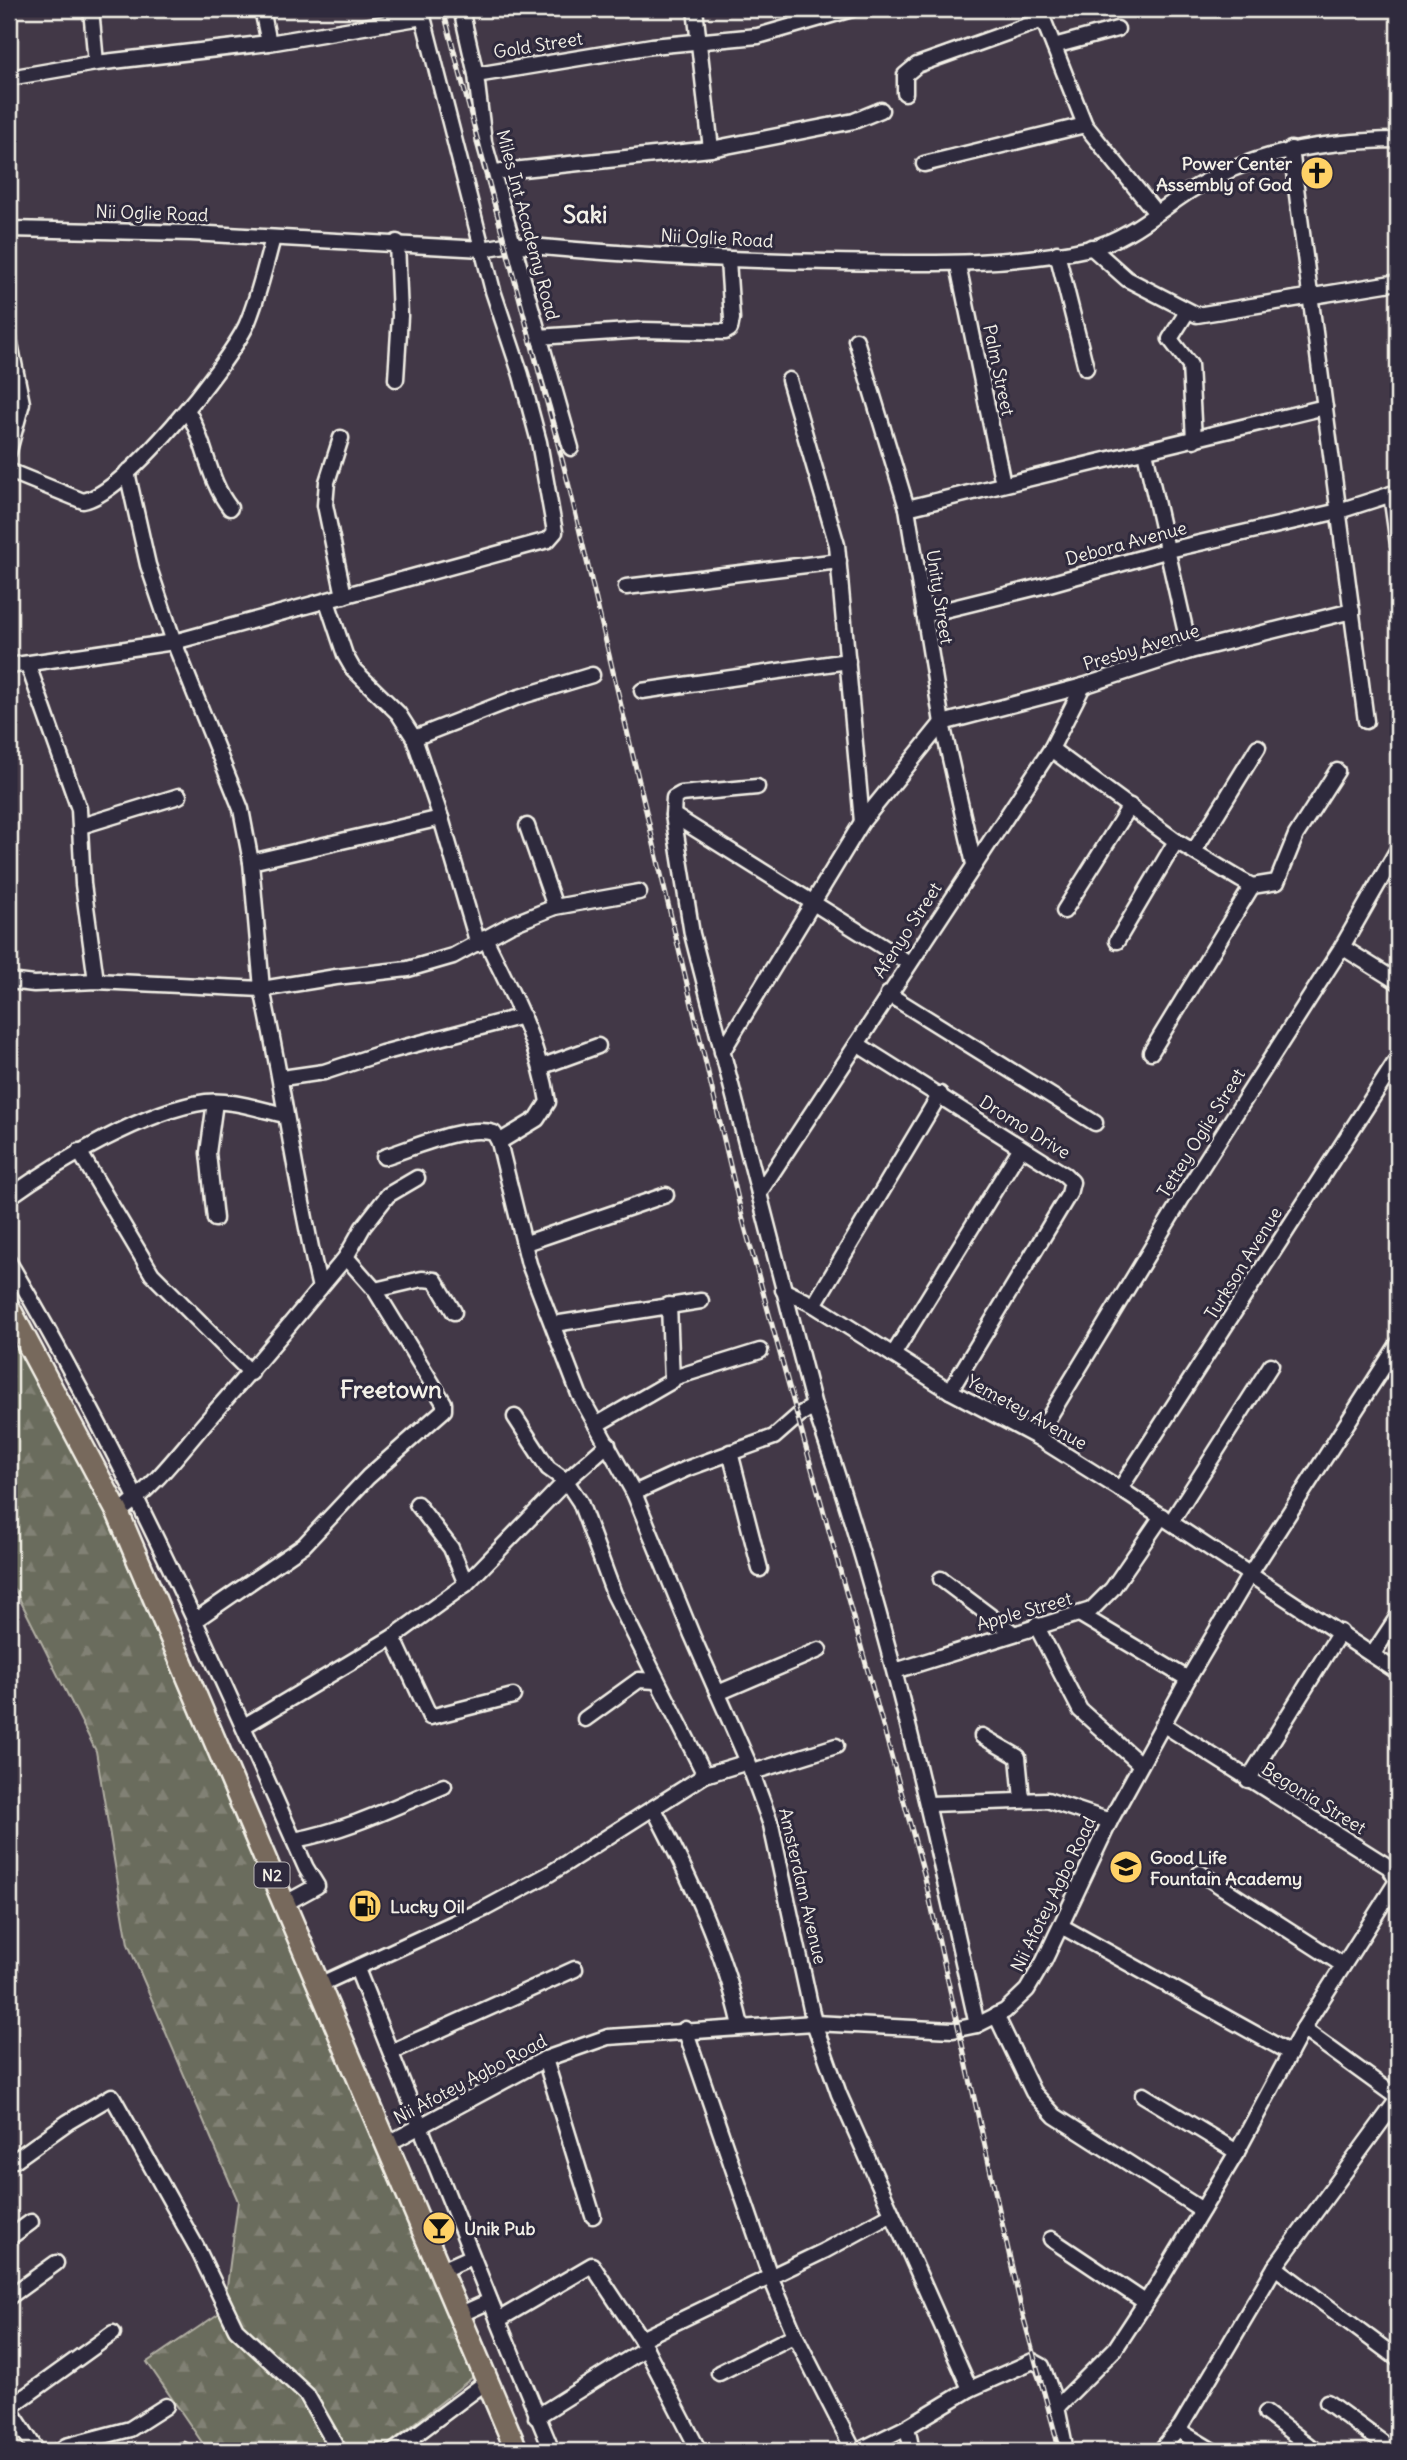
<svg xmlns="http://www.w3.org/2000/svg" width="1407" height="2460" font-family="Delius,sans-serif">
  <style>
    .forest { fill: url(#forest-firs); stroke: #b0aea2; stroke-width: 2 }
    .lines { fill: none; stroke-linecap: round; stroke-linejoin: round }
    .minor-casing { stroke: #f4f1e8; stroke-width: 19 }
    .highway-casing { stroke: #f4f1e8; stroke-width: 26 }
    .minor { stroke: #2f2a3d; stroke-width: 14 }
    .highway { stroke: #77695c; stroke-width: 21 }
    .rail-casing { stroke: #f4f1e8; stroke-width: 5 }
    .rail { stroke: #2f2a3d; stroke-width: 2.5; stroke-dasharray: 8; stroke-linecap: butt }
    .labels { text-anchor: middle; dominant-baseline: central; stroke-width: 6; stroke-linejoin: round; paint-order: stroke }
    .shield { fill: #2f2a3d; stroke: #b9b5b5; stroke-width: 2 }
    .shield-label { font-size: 16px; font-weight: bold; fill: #f4f1e8 }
    .street-label { font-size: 18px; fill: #f4f1e8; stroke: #2f2a3d }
    .poi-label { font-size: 18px; font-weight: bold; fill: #f4f1e8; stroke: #2f2a3d; text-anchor: start }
    .district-label { font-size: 24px; font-weight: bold; fill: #f4f1e8; stroke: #2f2a3d }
  </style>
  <defs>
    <pattern id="forest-firs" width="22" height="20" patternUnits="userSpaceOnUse" patternTransform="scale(1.75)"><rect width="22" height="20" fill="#6b6c5d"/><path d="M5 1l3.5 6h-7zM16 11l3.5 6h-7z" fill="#818174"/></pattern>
  </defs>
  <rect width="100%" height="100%" fill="#423847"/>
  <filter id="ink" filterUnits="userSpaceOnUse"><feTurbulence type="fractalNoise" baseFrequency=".0143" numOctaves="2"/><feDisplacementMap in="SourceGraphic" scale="14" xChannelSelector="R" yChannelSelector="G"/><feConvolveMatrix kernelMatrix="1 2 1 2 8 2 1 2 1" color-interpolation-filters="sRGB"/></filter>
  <g filter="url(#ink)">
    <polygon class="forest" points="9,1328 93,1484 473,2377 380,2451 208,2451 147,2362 224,2310 238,2201 128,1944 96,1751 15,1590 9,1586"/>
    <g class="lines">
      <defs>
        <g id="minor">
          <polyline points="91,9 96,63"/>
          <polyline points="461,9 476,75 484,142 571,448"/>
          <polyline points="1039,9 1085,125 1156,213"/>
          <polyline points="269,43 423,17"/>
          <polyline points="1054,46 1117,29"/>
          <polyline points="476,75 652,46 758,36 852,9"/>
          <polyline points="9,78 96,63 269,43 262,9"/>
          <polyline points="905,93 905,75 917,65 1043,20"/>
          <polyline points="711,149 854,121 881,110"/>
          <polyline points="1291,149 1366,721"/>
          <polyline points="924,164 1085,125"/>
          <polyline points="494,172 711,149 695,9"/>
          <path d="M 9,229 L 191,233 L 483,249 L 511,244 C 618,255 725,260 833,262 C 919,263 1005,267 1091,248 C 1128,239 1159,210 1191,190 C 1255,151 1324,141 1398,140"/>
          <polyline points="1091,247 1127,279 1197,315 1398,282"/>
          <polyline points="1057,253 1086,368"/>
          <polyline points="958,265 1003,484"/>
          <polyline points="1187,312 1170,339 1190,365 1194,440"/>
          <polyline points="538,337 644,330 725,332 730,329 732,319 728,260"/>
          <polyline points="9,338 22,403 9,451"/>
          <polyline points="856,340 907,508 942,723 974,864"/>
          <polyline points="396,379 400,316 397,242"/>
          <polyline points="789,380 837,545 862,822"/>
          <path d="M 187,410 C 206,441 207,479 230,508"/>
          <polyline points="341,438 327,482 325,505 344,596"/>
          <polyline points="1145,452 1190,651"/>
          <path d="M 9,471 L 83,501 C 125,494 227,365 246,326 C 258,299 265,267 273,238"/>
          <polyline points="1391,494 1398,545"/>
          <polyline points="907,508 1325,407"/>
          <polyline points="626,587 839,561"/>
          <polyline points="327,601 345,655 353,669 398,713 414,738 441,818"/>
          <polyline points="924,615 1042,586 1169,550 1339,511 1398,492"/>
          <polyline points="28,665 79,809 83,884 96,981"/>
          <polyline points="9,666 174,642 148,565 127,472"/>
          <polyline points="642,691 848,661"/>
          <polyline points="942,723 1083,686 1190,651 1352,611"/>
          <polyline points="414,738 516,698 592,675"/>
          <polyline points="1051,749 1176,841 1241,880 1252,886 1277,882 1296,835 1337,771"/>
          <path d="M 757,787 L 681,794 L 674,798 L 673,815 L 692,934 L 814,1406 C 885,1608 931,1816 977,2025"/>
          <polyline points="673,815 909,963"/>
          <polyline points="81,826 179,796"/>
          <polyline points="527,826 555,907"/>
          <polyline points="1194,851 1258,747"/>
          <polyline points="251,862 441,818 478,944"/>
          <polyline points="1064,911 1130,806"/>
          <path d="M 485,938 C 511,992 539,1042 548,1102 L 537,1119 L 499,1142 L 529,1264 L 579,1394 L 634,1493 L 692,1635 L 748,1762"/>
          <polyline points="1117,941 1176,841"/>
          <polyline points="1342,947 1398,982"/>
          <polyline points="9,981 34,984 96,981 262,989 251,862 241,809 174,642 548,540 555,532 539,442 521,375 493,291 421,9"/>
          <polyline points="888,994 1095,1123"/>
          <polyline points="857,1044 1065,1175 1072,1182 1069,1194 950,1391"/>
          <polyline points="722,1052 862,822 942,723"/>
          <polyline points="1151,1052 1252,886"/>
          <polyline points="543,1066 598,1046"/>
          <polyline points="282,1078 324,1072 382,1053 523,1016"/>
          <polyline points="215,1102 208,1153 215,1219"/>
          <polyline points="79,1151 152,1274 251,1373"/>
          <path d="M 384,1157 C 413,1148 465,1124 494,1133 L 499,1142"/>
          <path d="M 417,1178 L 388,1195 L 363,1227 L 346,1257 L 320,1288 C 296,1189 284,1089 262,989 L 336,977 L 408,969 L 453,956 L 510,925 L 555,907 L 639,892"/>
          <polyline points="759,1193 1051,749 1083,686"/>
          <path d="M 9,1197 C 58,1162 146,1110 206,1102 C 231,1099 261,1110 285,1115"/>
          <polyline points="526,1243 666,1195"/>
          <path d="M 9,1262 C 124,1456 215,1662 306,1868 L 317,1886 L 284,1904"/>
          <polyline points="375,1290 422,1279 435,1280 454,1312"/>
          <polyline points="783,1290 814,1305 950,1391 1037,1437 1120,1489 1398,1672"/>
          <polyline points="814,1305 940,1094"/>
          <polyline points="554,1324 701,1301"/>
          <polyline points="893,1355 1020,1149"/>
          <polyline points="673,1378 760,1351"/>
          <polyline points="515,1417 548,1468 566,1481 580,1502 614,1594 705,1775"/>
          <polyline points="596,1425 672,1381 669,1305"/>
          <polyline points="1037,1437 1185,1193 1342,947 1398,849"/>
          <polyline points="730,1452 760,1569"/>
          <polyline points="1120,1489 1398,1058"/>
          <polyline points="634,1493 686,1469 774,1437 799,1415 814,1406"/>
          <polyline points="417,1504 451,1548 466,1584"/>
          <path d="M 118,1513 C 155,1487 181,1450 211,1416 C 248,1374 285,1331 320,1288"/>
          <polyline points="1171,1522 1271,1365"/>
          <polyline points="941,1579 1013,1633"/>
          <polyline points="1081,1615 1188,1679"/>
          <polyline points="197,1619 304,1545 368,1477 444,1410 444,1403 375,1290 346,1257"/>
          <polyline points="1036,1625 1080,1710 1140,1764"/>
          <polyline points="393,1637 430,1717 513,1696"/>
          <polyline points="1373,1654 1398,1616"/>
          <polyline points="895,1671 1091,1610 1112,1589 1162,1516"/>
          <polyline points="718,1693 819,1650"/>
          <polyline points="585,1719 639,1680 656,1681"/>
          <polyline points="1164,1725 1389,1867 1397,1881 1303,2029"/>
          <polyline points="244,1726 393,1637 466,1584 566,1481 608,1444"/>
          <polyline points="982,1736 1018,1757 1022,1799"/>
          <polyline points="753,1772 836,1746"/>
          <polyline points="1248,1780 1340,1632"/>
          <polyline points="929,1804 1047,1800 1110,1821"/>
          <path d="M 654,1809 C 690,1878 724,1950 741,2026"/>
          <path d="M 294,1840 C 348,1830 394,1807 444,1786"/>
          <polyline points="1200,1873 1343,1965"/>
          <polyline points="1061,1926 1290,2053"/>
          <polyline points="357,1969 498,2320"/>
          <polyline points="321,1984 486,1908 549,1874 705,1775 748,1762 771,1825 814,2023 839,2094 970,2389"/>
          <polyline points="996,2015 1033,2092 1055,2116 1202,2210"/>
          <polyline points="685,2029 770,2276 795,2335 854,2451"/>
          <polyline points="391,2052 575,1969"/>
          <polyline points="545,2059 593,2216"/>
          <polyline points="1143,2095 1237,2152"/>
          <polyline points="389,2143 545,2059 608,2037 814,2023 953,2030 977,2025 1005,2011 1027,1990 1044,1961 1110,1821 1188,1679 1250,1574 1398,1344"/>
          <polyline points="15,2160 68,2122 112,2096 197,2248 236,2329 307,2395 339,2451"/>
          <polyline points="9,2238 31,2222"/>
          <polyline points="1051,2239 1145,2302"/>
          <polyline points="1275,2267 1398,2099"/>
          <polyline points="442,2270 471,2257"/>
          <polyline points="9,2297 56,2263"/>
          <polyline points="461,2314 490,2301"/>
          <polyline points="641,2339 824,2251 892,2214"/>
          <polyline points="719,2373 795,2335"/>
          <polyline points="1327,2402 1394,2451"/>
          <polyline points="9,2408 113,2333"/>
          <polyline points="9,2408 37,2451"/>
          <polyline points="1266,2413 1316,2451"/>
          <polyline points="536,2417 646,2348"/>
          <polyline points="1178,2430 1213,2451"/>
          <polyline points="59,2451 66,2446 130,2429 166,2406"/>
          <polyline points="182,2451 183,2450"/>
          <polyline points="394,2451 486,2382"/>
          <polyline points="552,2451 498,2320 592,2265 641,2339 699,2451"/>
          <polyline points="858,2451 907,2427"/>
          <polyline points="912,2451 907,2427 970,2389 1033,2361 1042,2366 1057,2407"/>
          <polyline points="1066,2451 1057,2407 1115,2349 1159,2282 1237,2152 1303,2029 1398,2098"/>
          <polyline points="1160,2451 1181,2426 1275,2267 1398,2359"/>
        </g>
        <polyline id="highway" points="9,1308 118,1513 517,2451"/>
      </defs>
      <use href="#minor" class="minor-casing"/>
      <use href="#highway" class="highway-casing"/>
      <use href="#minor" class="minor"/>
      <use href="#highway" class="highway"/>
      <defs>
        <polyline id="rail" points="443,9 569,486 743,1220 924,1874 1022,2312 1060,2451"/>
      </defs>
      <use href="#rail" class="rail-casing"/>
      <use href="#rail" class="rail"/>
    </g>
  </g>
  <defs>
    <symbol id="church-disc" viewBox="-11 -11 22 22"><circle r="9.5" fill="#ffd166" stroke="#2f2a3d"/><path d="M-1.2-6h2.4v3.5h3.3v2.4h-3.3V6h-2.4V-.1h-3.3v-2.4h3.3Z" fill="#111"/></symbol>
    <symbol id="school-disc" viewBox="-11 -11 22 22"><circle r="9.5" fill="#ffd166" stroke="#2f2a3d"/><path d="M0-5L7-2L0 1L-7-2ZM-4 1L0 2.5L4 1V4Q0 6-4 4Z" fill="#111"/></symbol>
    <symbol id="fuel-disc" viewBox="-11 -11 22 22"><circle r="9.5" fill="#ffd166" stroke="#2f2a3d"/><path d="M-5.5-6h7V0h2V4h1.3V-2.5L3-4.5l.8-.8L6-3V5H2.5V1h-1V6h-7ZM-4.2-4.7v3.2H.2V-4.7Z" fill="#111"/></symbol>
    <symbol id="bar-disc" viewBox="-11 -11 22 22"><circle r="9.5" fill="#ffd166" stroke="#2f2a3d"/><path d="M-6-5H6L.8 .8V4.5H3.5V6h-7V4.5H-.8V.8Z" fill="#111"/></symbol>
  </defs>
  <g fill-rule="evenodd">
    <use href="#church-disc" x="1298" y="154" width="38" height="38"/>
    <use href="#school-disc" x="1107" y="1848" width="38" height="38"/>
    <use href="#fuel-disc" x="346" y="1887" width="38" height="38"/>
    <use href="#bar-disc" x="420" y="2209" width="38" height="38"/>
  </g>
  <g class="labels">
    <rect class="shield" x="254.5" y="1862.5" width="35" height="25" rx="5"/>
    <g class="shield-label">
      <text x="272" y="1875">N2</text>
    </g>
    <g class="street-label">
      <text transform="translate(538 45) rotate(-9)">Gold Street</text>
      <text transform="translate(152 213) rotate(2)">Nii Oglie Road</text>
      <text transform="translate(528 225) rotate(75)">Miles Int Academy Road</text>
      <text transform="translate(717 238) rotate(3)">Nii Oglie Road</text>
      <text transform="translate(999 370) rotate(78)">Palm Street</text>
      <text transform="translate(1126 543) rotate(-15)">Debora Avenue</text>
      <text transform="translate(940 597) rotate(81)">Unity Street</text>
      <text transform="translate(1141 647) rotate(-17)">Presby Avenue</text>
      <text transform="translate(907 930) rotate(-57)">Afenyo Street</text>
      <text transform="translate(1025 1127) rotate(32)">Dromo Drive</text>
      <text transform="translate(1201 1133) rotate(-58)">Tettey Oglie Street</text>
      <text transform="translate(1243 1263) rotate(-58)">Turkson Avenue</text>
      <text transform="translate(1027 1412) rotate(29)">Yemetey Avenue</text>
      <text transform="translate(1024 1611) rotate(-16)">Apple Street</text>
      <text transform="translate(1314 1798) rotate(32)">Begonia Street</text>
      <text transform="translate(803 1886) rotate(77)">Amsterdam Avenue</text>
      <text transform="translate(1053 1894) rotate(-64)">Nii Afotey Agbo Road</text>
      <text transform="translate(470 2079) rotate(-28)">Nii Afotey Agbo Road</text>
    </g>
    <g class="poi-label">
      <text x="1292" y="163" text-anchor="end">Power Center<tspan x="1292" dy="21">Assembly of God</tspan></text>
      <text x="1150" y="1857">Good Life<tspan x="1150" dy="21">Fountain Academy</tspan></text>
      <text x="390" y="1906">Lucky Oil</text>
      <text x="464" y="2228">Unik Pub</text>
    </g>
    <g class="district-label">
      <text x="585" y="214">Saki</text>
      <text x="391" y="1389">Freetown</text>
    </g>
  </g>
  <rect width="1407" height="2460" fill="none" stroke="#2f2a3d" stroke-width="35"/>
  <rect x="18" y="18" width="1372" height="2425" fill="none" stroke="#f4f1e8" stroke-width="2.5" filter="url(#ink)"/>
</svg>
